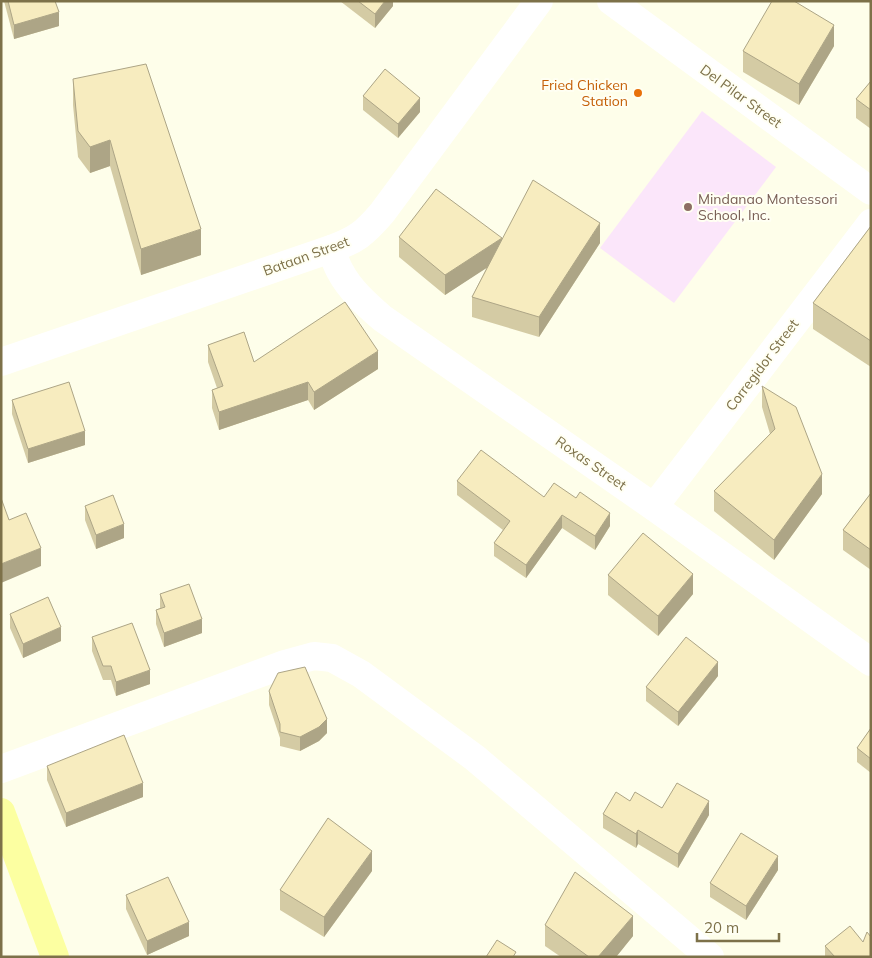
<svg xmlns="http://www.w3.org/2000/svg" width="872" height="958" font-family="Mulish,sans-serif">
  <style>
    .education { fill: #fbe6fa }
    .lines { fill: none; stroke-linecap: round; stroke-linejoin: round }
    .minor { stroke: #fff; stroke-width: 28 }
    .major { stroke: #fcffa1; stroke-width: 28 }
    .wall { fill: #d4cba4 }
    .shaded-wall { fill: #ada586 }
    .building { fill: #f7ecbf; stroke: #ada586 }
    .food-dot { fill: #e8710a; stroke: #fffff3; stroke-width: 2 }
    .education-dot { fill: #8d6e63; stroke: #fffff3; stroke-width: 2 }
    .labels { text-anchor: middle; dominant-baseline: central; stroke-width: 4; stroke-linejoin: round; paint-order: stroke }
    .food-label { font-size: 14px; fill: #c56008; stroke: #fffff3; text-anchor: end }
    .street-label { font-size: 14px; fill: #7d7149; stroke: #fffff3 }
    .education-label { font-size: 14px; fill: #785e54; stroke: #fffff3; text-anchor: start }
  </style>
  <rect width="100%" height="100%" fill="#fefeea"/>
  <polygon class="education" points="702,111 776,167 674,303 600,248"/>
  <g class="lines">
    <g class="minor">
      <polyline points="611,1 871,191"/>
      <path d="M 331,249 C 334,256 336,264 340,271 C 350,290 366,304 382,318 L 654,507 L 871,662"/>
      <path d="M 1,362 L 331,249 C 356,240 364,234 382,213 L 539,1"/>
      <polyline points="654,507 871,223"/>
      <polyline points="1,769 285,664 314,656 332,658 361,674 475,758 710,957"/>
    </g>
    <polyline class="major" points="1,812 55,957"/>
  </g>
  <g class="wall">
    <polygon points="4,1 55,1 59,26 14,39"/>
    <polygon points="340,1 393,1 393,6 375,28"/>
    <polygon points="834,46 799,105 743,72 743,51"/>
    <polygon points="73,79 201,255 141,275 110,166 90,173 78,157 73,105"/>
    <polygon points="871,81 871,129 856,118 856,99"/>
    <polygon points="363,96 420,112 398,138 363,110"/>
    <polygon points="871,226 871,367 813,329 813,303"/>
    <polygon points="399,237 502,240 600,243 539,337 472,317 472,297 487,267 445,295 399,257"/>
    <polygon points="208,345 254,362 378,369 314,410 308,400 219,430 212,408 212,390 217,388 208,362"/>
    <polygon points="762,386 822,494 774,560 714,511 714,491 770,434 762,407"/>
    <polygon points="12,400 85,445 28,463 12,414"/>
    <polygon points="457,481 544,497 610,526 595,550 562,528 526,578 494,556 494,543 503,530 457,495"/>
    <polygon points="871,493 871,570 843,550 843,530"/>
    <polygon points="85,506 124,538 96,549 85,520"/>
    <polygon points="608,575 693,594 658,636 608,595"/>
    <polygon points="160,594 202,633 164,647 156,624 156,610 160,608"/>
    <polygon points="10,614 61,641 23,658 10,628"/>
    <polygon points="92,637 150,684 116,696 111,680 103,680 92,651"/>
    <polygon points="718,676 678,726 646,701 646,687"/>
    <polygon points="269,691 327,733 319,741 300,751 280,746 280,738 269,705"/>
    <polygon points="871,728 871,773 857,762 857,748"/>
    <polygon points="47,766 143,797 66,827 47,780"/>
    <polygon points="630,801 662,808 709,815 678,868 638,844 636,848 603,828 603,814"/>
    <polygon points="778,870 746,920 710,897 710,883"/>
    <polygon points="372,871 324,937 280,910 280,890"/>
    <polygon points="126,895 189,936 147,955 126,909"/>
    <polygon points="545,925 633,936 616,957 561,957 545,946"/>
    <polygon points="863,942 871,957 825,957 825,946"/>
  </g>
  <g class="shaded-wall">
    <polygon points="385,1 393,1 393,6 375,28 375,14"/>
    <polygon points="59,12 59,26 14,39 14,25"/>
    <polygon points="834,25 834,46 799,105 799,84"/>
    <polygon points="420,98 420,112 398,138 398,124"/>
    <polygon points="110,140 110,166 90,173 90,147"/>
    <polygon points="600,223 600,243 539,337 539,317"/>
    <polygon points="201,229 201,255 141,275 141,249"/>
    <polygon points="502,238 502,258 445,295 445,275"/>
    <polygon points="378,351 378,369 314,410 314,392"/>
    <polygon points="308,382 308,400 219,430 219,412"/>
    <polygon points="85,431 85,445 28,463 28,449"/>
    <polygon points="822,474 822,494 774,560 774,540"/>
    <polygon points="610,513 610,526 595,550 595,536"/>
    <polygon points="562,515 562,528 526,578 526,565"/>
    <polygon points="124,524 124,538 96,549 96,535"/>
    <polygon points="41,548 41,566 1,583 1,564"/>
    <polygon points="693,574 693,594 658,636 658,616"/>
    <polygon points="202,619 202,633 164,647 164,633"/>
    <polygon points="61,627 61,641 23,658 23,644"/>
    <polygon points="718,662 718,676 678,726 678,712"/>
    <polygon points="150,670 150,684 116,696 116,682"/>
    <polygon points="327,719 327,733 319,741 300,751 300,737"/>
    <polygon points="143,783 143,797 66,827 66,813"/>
    <polygon points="709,801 709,815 678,868 678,854"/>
    <polygon points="638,830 638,844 636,848 636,834"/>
    <polygon points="372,851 372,871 324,937 324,917"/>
    <polygon points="778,856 778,870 746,920 746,906"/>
    <polygon points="633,916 633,936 616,957 598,957"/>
    <polygon points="189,922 189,936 147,955 147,941"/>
  </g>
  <g class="building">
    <polygon points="8,1 55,1 59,12 14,25"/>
    <polygon points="358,1 385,1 375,14"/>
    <polygon points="772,1 794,1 834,25 799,84 743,51"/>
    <polygon points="146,64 201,229 141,249 110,140 90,147 78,131 73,79"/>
    <polygon points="385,69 420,98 398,124 363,96"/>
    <polygon points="871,81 871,110 856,99"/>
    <polygon points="533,180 600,223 539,317 472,297"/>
    <polygon points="436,189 502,238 445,275 399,237"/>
    <polygon points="871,226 871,341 813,303"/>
    <polygon points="345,302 378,351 314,392 308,382 219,412 212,390 223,386 208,345 244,332 254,362"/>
    <polygon points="69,382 85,431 28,449 12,400"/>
    <polygon points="762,386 796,407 822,474 774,540 714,491 775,429"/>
    <polygon points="481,450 544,497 554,483 576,498 580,492 610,513 595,536 562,515 526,565 494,543 510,521 457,481"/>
    <polygon points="871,493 871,550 843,530"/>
    <polygon points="113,495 124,524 96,535 85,506"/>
    <polygon points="1,498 9,520 26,513 41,548 1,564"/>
    <polygon points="643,533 693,574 658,616 608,575"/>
    <polygon points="189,584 202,619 164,633 156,610 165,607 160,594"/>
    <polygon points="48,597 61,627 23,644 10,614"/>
    <polygon points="132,623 150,670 116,682 111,666 103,666 92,637"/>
    <polygon points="686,637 718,662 678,712 646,687"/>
    <polygon points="305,667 327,719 319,727 300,737 280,732 280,724 269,691 278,673"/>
    <polygon points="871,728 871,759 857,748"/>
    <polygon points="124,735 143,783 66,813 47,766"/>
    <polygon points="677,783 709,801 678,854 638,830 636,834 603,814 616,792 630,801 635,792 662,808"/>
    <polygon points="328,818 372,851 324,917 280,890"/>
    <polygon points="741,833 778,856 746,906 710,883"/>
    <polygon points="575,872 633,916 598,957 589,957 545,925"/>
    <polygon points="168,877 189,922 147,941 126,895"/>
    <polygon points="850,926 863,942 867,932 871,937 871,957 835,957 825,946"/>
    <polygon points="497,940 516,952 513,957 486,957"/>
  </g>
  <circle class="food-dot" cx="638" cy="93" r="5"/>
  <circle class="education-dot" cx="688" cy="207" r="5"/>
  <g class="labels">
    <g class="food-label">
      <text x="628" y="85">Fried Chicken<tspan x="628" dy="16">Station</tspan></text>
    </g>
    <g class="street-label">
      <text transform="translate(741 96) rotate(36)">Del Pilar Street</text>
      <text transform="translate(306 256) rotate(-20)">Bataan Street</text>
      <text transform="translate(762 365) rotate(-53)">Corregidor Street</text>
      <text transform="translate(591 463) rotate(35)">Roxas Street</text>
    </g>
    <g class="education-label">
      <text x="698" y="199">Mindanao Montessori<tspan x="698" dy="16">School, Inc.</tspan></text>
    </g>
  </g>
  <rect width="872" height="958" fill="none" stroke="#7d7149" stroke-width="5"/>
  <path d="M697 933v8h82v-8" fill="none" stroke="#7d7149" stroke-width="2.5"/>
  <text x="704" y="933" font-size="15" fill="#7d7149" stroke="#fffff3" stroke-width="4" paint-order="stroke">20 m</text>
</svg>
